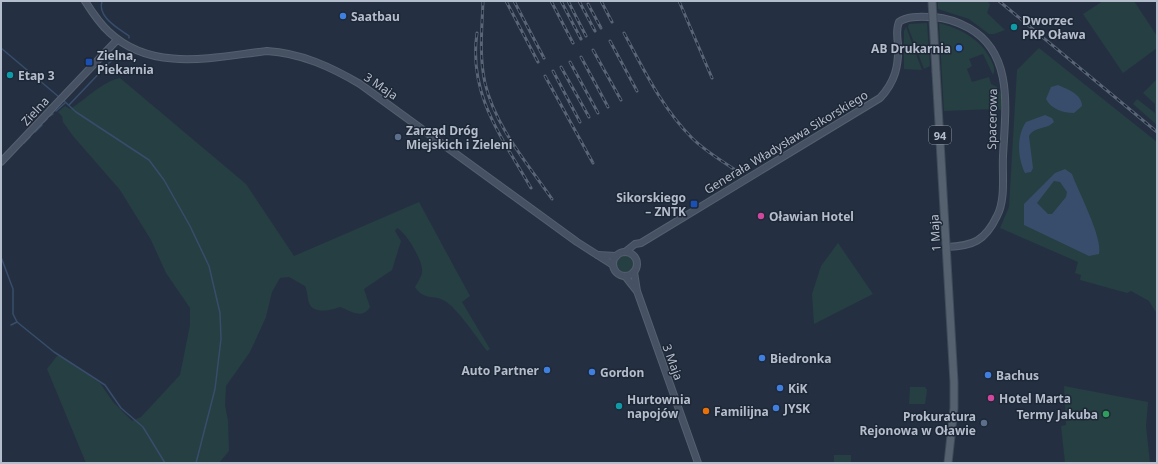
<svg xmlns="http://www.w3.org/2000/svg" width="1158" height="464" font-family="'Noto Sans',sans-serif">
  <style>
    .green { fill: #263f42 }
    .water { fill: #384d6b; fill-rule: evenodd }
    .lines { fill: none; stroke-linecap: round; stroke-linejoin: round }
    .stream { stroke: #384d6b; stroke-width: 1.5 }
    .secondary-casing { stroke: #56606e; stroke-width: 8 }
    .primary-casing { stroke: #414b59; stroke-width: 9 }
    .secondary { stroke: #465164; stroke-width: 6 }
    .primary { stroke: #566170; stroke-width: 7 }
    .rail-casing { stroke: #5a6678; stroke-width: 3 }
    .rail { stroke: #1d2736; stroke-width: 1.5; stroke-dasharray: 4.5; stroke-linecap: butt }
    .primary-bridge-casing { stroke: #414b59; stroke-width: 9; stroke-linecap: butt }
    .primary-bridge { stroke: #566170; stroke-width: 7 }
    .shop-dot { fill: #3f7fe0; stroke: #1d2736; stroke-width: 1.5 }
    .culture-dot { fill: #0f9aa8; stroke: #1d2736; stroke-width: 1.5 }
    .transit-dot { fill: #1a4fb4; stroke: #1d2736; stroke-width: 1.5 }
    .service-dot { fill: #5c6f8a; stroke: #1d2736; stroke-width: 1.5 }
    .hotel-dot { fill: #d1479c; stroke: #1d2736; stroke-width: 1.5 }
    .food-dot { fill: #e8710a; stroke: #1d2736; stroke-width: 1.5 }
    .leisure-dot { fill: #2e9e5b; stroke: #1d2736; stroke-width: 1.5 }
    .labels { text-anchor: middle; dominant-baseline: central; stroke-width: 3; stroke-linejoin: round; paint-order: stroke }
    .shield { fill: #1d2736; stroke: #87909e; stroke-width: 1 }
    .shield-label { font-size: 11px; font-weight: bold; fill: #b4bdcb }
    .poi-label { font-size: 12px; font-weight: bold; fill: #b4bdcb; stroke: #1d2736; text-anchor: start }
    .street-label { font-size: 12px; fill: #b4bdcb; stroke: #1d2736 }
  </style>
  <rect width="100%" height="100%" fill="#243041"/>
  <g class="green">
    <polygon points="938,1 987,1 990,4 987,13 1005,30 994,34 989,34 969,19 938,9"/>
    <polygon points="1103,1 1134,1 1157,36 1157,48 1123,73 1083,14"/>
    <polygon points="927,23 930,66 924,69 908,27 909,24"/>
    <path d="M 939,23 C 961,29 981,39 991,60 C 993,65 996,69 993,75 L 983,54 L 969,59 L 972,66 L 967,69 L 972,82 L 989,77 L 991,84 L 997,87 L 1002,96 L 1001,110 L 993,109 L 944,111 Z"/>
    <polygon points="906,27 922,70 904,69 904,31"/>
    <polygon points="1039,48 1157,142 1157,314 1149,301 1131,291 1127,293 1080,280 1081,275 1075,273 1078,262 1000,228 1009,207 1017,70"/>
    <path d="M 120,78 L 246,184 L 294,256 L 419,202 L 470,296 L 462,302 L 490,349 L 487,351 C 478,339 456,307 445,301 C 433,294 424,301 415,287 C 418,282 423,275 422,269 C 422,260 406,232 397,228 L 395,231 L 401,241 L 392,270 L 364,289 L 370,307 C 362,320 351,311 340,307 C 333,310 315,314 310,305 C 307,300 308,292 305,286 L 289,277 L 280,278 L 272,292 L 266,317 L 250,352 L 226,386 L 225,405 L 228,421 L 229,451 L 219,463 L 86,463 L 47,369 L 57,356 L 60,356 L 100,383 L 113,402 L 132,421 L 141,417 L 180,375 L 190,325 L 190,308 L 166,273 L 151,240 L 120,190 L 73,136 L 63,122 L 62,116 L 58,112 L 65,106 L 70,109 C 87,99 101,82 120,78 Z"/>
    <polygon points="1157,79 1157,125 1133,104 1137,99 1155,113 1155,104 1143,93"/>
    <polygon points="838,243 873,294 814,324 812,294 821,266"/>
    <circle cx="625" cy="264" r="9"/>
    <polygon points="1064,386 1148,402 1146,426 1150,463 1065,463 1061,426 1066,425"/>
    <polygon points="910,387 925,387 927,390 925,404 909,404"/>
    <rect x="834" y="455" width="17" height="8"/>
  </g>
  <g class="water">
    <path d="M 1058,85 C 1067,89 1082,94 1082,106 L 1074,113 C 1063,113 1051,109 1046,99 L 1051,87 Z"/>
    <path d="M 1045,115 L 1052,118 L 1054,122 C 1046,130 1035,126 1029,136 L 1033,168 L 1031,172 L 1025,173 C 1018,159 1016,136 1026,122 Z"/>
    <path d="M 1065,169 L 1072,174 C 1078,191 1103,238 1099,254 L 1089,256 L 1024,225 L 1024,204 L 1055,173 ZM 1054,181 L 1060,182 L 1067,192 L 1066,197 L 1052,214 L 1048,214 L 1037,203 Z"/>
  </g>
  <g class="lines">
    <g class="stream">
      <path d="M 102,1 C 97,17 118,28 129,36 L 129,38"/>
      <polyline points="1,48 59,97"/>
      <polyline points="62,99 76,112 149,160 164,180 190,226 209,266 220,313 221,339 215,389 196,463"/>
      <polyline points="69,105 109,63 123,52"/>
      <polyline points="56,111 65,103"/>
      <polyline points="50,116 53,114"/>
      <polyline points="44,122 47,119"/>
      <polyline points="35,132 42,125"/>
      <polyline points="24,143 30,137"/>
      <polyline points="1,257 13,289 13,314 17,322 54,352 105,385 121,408 143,427 165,463"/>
      <polyline points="11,325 17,322"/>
    </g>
    <defs>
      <g id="secondary">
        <path d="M 85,1 C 92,12 99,23 109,32 C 152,73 214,57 267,51 C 301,53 331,67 360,84 L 577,242 L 613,265"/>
        <polyline points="1,162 117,40"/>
        <circle cx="625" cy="264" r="12"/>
        <path d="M 625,252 L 635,244 L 641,243 L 880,98 C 895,82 899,66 898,44 C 897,37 896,29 899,22 C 908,15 924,17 934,17 C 947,18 958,22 969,28 C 1015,54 1005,112 1003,156 C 1002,174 1006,199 997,216 C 985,241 973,246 947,247"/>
        <polyline points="598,255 616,256"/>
        <polyline points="634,272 637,291 698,463"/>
        <polyline points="625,276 636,290"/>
      </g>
      <polyline id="primary" points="936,72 954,382 954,408 948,463"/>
    </defs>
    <use href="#secondary" class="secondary-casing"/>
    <use href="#primary" class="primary-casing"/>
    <use href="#secondary" class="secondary"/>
    <use href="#primary" class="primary"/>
    <defs>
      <g id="rail">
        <path d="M 483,1 C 482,28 479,56 485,83 C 495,126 527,163 552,199"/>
        <polyline points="506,1 538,62"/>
        <polyline points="514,1 544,58"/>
        <polyline points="551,1 573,43"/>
        <polyline points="561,1 581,39"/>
        <polyline points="568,1 586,36"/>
        <polyline points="579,1 595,31"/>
        <polyline points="601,1 612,22"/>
        <polyline points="679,1 712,78"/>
        <polyline points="999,1 1157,132"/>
        <polyline points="588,4 601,28"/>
        <path d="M 477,33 C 468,95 502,137 531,188"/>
        <path d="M 624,33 C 644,70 662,108 692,138 C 704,150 720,160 734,169"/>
        <polyline points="610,41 637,91"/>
        <polyline points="593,50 621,100"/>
        <polyline points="581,57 608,107"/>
        <polyline points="570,62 598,113"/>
        <polyline points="561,67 589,117"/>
        <polyline points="553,71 580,122"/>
        <polyline points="545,76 593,163"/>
      </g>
    </defs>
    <use href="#rail" class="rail-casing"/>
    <use href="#rail" class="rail"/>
    <defs>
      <polyline id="primary-bridge" points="932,1 936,72"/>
    </defs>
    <use href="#primary-bridge" class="primary-bridge-casing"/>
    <use href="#primary-bridge" class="primary-bridge"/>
  </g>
  <g class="shop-dot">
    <circle cx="343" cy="16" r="4"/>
    <circle cx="959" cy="48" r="4"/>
    <circle cx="762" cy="358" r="4"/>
    <circle cx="547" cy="370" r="4"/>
    <circle cx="592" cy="372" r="4"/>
    <circle cx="988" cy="375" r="4"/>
    <circle cx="780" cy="388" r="4"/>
    <circle cx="776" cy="408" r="4"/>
  </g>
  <g class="culture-dot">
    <circle cx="1014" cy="27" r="4"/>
    <circle cx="10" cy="75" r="4"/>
    <circle cx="619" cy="406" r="4"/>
  </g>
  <g class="transit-dot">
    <rect x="85" y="58" width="8" height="8" rx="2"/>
    <rect x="690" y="200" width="8" height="8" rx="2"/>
  </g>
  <g class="service-dot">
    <circle cx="398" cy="137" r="4"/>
    <circle cx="984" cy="423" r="4"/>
  </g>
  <g class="hotel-dot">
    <circle cx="761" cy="216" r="4"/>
    <circle cx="991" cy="398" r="4"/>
  </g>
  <circle class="food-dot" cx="706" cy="411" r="4"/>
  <circle class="leisure-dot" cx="1106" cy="414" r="4"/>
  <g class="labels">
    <rect class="shield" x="929" y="126" width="22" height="18" rx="3"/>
    <g class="shield-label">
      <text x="940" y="135">94</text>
    </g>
    <g class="poi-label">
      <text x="351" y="16">Saatbau</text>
      <text x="1022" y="20">Dworzec<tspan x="1022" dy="14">PKP Oława</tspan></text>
      <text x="951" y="48" text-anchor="end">AB Drukarnia</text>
      <text x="97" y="55">Zielna,<tspan x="97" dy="14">Piekarnia</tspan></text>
      <text x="18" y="75">Etap 3</text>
      <text x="406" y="130">Zarząd Dróg<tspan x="406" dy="14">Miejskich i Zieleni</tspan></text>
      <text x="686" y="197" text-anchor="end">Sikorskiego<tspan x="686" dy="14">– ZNTK</tspan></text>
      <text x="769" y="216">Oławian Hotel</text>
      <text x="770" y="358">Biedronka</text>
      <text x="539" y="370" text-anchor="end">Auto Partner</text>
      <text x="600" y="372">Gordon</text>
      <text x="996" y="375">Bachus</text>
      <text x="788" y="388">KiK</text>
      <text x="999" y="398">Hotel Marta</text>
      <text x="627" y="399">Hurtownia<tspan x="627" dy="14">napojów</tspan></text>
      <text x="784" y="408">JYSK</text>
      <text x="714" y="411">Familijna</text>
      <text x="1098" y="414" text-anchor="end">Termy Jakuba</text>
      <text x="976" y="416" text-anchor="end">Prokuratura<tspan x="976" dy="14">Rejonowa w Oławie</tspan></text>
    </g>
    <g class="street-label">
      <text transform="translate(381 86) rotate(34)">3 Maja</text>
      <text transform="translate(35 111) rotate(-47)">Zielna</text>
      <text transform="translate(992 119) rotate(-89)">Spacerowa</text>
      <text transform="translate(786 142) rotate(-31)">Generała Władysława Sikorskiego</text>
      <text transform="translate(935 233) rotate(-94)">1 Maja</text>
      <text transform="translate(673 362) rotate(70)">3 Maja</text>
    </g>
  </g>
  <rect width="1158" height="464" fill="none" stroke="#b4bdcb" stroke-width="4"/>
</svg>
